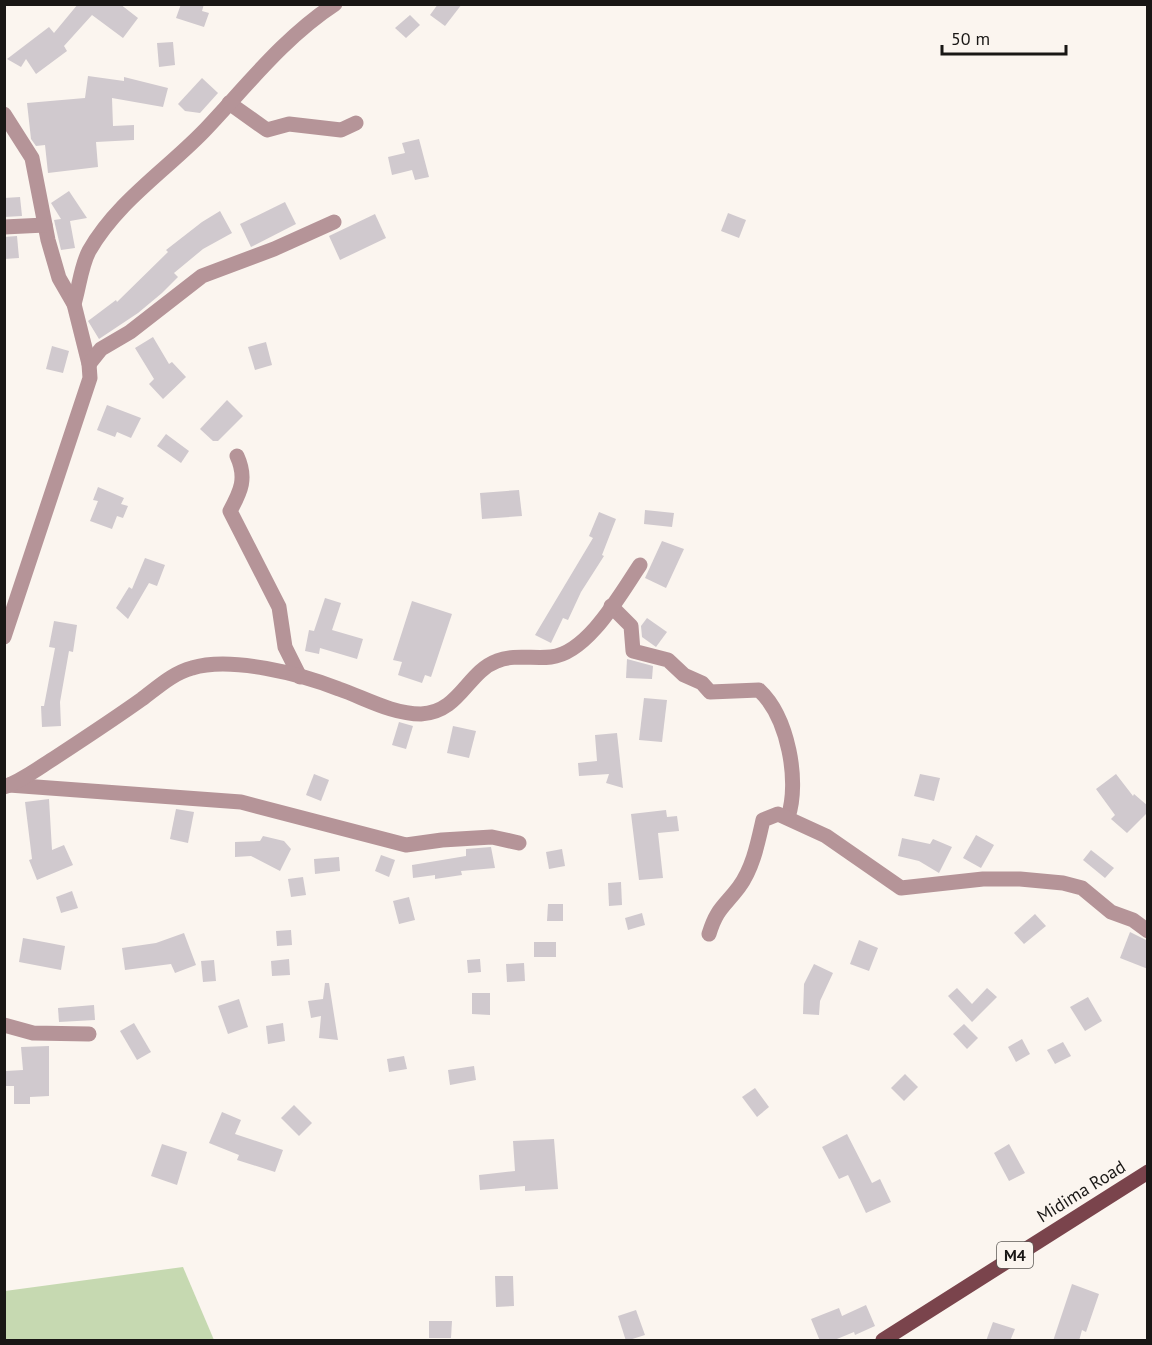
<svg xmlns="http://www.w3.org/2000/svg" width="1152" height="1345" font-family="'PT Sans',sans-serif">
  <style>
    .green { fill: #c6d9b1 }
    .building { fill: #d0c9ce }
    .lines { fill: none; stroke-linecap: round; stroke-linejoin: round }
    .street { stroke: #b59498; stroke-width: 15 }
    .primary { stroke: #7a444c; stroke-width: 15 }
    .labels { text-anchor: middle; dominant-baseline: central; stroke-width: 4.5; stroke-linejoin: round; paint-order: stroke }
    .shield { fill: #fbf5ef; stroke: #5d5a56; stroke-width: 1.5 }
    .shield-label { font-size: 16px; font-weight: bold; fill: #191715 }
    .street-label { font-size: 18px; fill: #191715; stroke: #fbf5ef }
  </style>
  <rect width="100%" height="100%" fill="#fbf5ef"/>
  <polygon class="green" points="183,1267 214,1340 5,1340 5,1291"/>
  <g class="building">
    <polygon points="78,4 120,4 138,18 123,38 92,15 64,46 67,51 36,74 26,59 21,67 7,59 49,27 54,33"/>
    <polygon points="181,4 204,4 202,11 209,13 204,27 176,18"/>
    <polygon points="438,4 462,4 445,26 430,15"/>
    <polygon points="410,15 420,25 406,38 395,28"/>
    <polygon points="173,42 175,65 159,67 157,43"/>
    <polygon points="88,76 124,81 124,77 168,88 163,107 112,98 113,126 134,125 134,140 96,142 98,167 48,173 45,145 36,146 31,139 27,103 85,98"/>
    <polygon points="202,78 218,93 200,113 185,111 178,104"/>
    <polygon points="419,139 429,177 415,180 412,170 392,175 388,157 405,153 402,143"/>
    <polygon points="69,191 87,218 70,221 75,248 61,250 54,220 61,219 51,203"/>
    <polygon points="20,197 22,216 4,217 4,198"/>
    <polygon points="285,202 296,224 251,247 240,224"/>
    <polygon points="220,211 232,233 203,249 174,273 178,277 162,293 138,313 99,339 88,321 116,300 117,302 168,252 166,250 202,222"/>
    <polygon points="728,213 746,220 739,238 721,231"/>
    <polygon points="375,214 386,238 340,260 329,236"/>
    <polygon points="17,236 19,258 4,259 4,237"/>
    <polygon points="153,337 169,364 172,362 186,377 163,399 149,384 154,379 135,348"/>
    <polygon points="266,342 272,365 255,370 248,347"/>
    <polygon points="52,346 69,351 63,373 46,369"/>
    <polygon points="227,400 243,416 218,441 213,441 200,429"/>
    <polygon points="107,405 141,418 131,438 117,432 115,437 97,430"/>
    <polygon points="166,434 189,451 181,463 157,446"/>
    <polygon points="98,487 124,498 121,504 128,506 123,518 117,516 112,529 90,521 98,501 93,500"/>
    <polygon points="519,490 522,516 482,519 480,493"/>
    <polygon points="645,510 674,513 672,527 644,524"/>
    <polygon points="599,512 616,519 602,555 604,556 581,592 568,620 563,618 551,643 535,635 593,538 589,536"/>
    <polygon points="662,541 684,549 666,588 645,578"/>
    <polygon points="145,558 165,565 157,586 149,583 128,619 116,608 129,587 132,589"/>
    <polygon points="325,598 341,603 332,630 363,639 357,659 320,648 319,654 305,651 309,630 314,631"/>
    <polygon points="412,601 452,614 431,677 425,675 422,683 398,675 402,662 393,660"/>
    <polygon points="647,618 667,632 656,647 642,637 641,626"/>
    <polygon points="54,621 77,625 73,652 69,651 60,702 61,726 42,727 41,706 44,706 55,648 49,647"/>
    <polygon points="627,659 653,666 652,679 626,678"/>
    <polygon points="644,698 667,700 662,742 639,740"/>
    <polygon points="399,722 413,726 406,749 392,745"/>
    <polygon points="453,726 476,731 469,758 447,753"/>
    <polygon points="617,733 623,788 606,783 609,774 579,776 578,763 597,761 595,735"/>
    <polygon points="314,774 329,780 321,801 306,795"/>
    <polygon points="920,774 940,778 934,801 914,796"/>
    <polygon points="1116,774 1133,796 1134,794 1148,806 1148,812 1127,833 1111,819 1115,815 1096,789"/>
    <polygon points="49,799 52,850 64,845 73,865 37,880 29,860 32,859 25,802"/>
    <polygon points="176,809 194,812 188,843 170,839"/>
    <polygon points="666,810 667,817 677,816 679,831 658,833 663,878 639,880 631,814"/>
    <polygon points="976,835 994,845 981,868 963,858"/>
    <polygon points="263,836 284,841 291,849 280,871 251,856 235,857 235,842 260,841"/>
    <polygon points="902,838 930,844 933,839 952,847 939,873 919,861 898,856"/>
    <polygon points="491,847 495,868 461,871 462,875 435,879 435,875 413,878 412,865 466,856 466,849"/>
    <polygon points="562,849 565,866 549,869 546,852"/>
    <polygon points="1091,850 1114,868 1105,878 1083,860"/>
    <polygon points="381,855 395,860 389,877 375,871"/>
    <polygon points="339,857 340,871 315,874 314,859"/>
    <polygon points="303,877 306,895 291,897 288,879"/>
    <polygon points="621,882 622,905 609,906 608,883"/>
    <polygon points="72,891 78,908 61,913 56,897"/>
    <polygon points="409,897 415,920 399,924 393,901"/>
    <polygon points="548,904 563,904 563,921 547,921"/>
    <polygon points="642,913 645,925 628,930 625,918"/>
    <polygon points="1035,914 1046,926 1024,944 1014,933"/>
    <polygon points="291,930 292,945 277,946 276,931"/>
    <polygon points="1130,932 1148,941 1148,969 1120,958"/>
    <polygon points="184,933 196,965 175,973 171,964 125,970 122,948 156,943"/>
    <polygon points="23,938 65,946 61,970 19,962"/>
    <polygon points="859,940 878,948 869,971 850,964"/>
    <rect x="534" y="942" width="22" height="15"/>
    <polygon points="289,959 290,975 272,976 271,961"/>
    <polygon points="480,959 481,972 468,973 467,960"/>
    <polygon points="214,960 216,981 203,982 201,961"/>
    <polygon points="524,963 525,981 507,982 506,964"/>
    <polygon points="814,964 833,973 820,1001 819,1015 803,1014 804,984"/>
    <polygon points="325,983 329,983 338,1040 319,1038 321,1016 311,1018 308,1001 323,999"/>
    <polygon points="957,988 972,1004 987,988 997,997 972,1022 948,996"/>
    <polygon points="472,993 490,993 490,1015 472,1014"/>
    <polygon points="1088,997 1102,1021 1085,1031 1070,1007"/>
    <polygon points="239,999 248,1027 228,1034 218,1006"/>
    <polygon points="94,1005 95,1020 59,1022 58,1008"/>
    <polygon points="134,1023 151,1052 137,1060 120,1031"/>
    <polygon points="283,1023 285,1041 268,1044 266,1026"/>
    <polygon points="964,1024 978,1038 967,1049 953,1034"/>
    <polygon points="1022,1039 1030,1054 1016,1062 1008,1047"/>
    <polygon points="1063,1042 1071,1056 1055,1064 1047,1050"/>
    <polygon points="49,1046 49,1096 30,1097 30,1104 14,1104 14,1086 6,1086 6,1071 23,1070 21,1047"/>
    <polygon points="404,1056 407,1069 389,1072 387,1059"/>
    <polygon points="474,1066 476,1080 450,1085 448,1070"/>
    <polygon points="905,1074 918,1087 904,1101 891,1088"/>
    <polygon points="755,1088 769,1107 757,1117 742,1097"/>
    <polygon points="294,1105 312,1123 299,1136 281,1118"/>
    <polygon points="222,1112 241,1120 235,1134 283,1150 275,1172 237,1160 239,1155 209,1143"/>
    <polygon points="847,1134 872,1183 880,1179 891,1202 866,1213 848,1175 839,1179 822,1147"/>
    <polygon points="554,1139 558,1189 525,1191 525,1186 480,1190 479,1175 515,1171 513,1141"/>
    <polygon points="162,1144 187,1152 177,1185 151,1176"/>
    <polygon points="1009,1144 1025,1173 1009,1181 994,1153"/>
    <polygon points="495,1276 513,1276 514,1306 496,1307"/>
    <polygon points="1072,1284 1099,1294 1086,1332 1082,1330 1079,1341 1053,1341"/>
    <polygon points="866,1305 875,1326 855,1335 854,1332 832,1341 820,1341 811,1319 839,1308 842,1316"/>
    <polygon points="636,1310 645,1335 626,1341 618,1316"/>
    <polygon points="429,1321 452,1321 451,1338 429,1338"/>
    <polygon points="993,1322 1015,1329 1010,1341 986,1341"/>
  </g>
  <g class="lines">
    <g class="street">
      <polyline points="229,103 267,130 289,124 341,130 356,123"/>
      <polyline points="4,114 32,158 48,240 59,278 74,304 89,364 90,378 4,637"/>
      <polyline points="4,227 45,225"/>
      <path d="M 74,304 C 79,288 81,266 89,251 C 117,202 165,171 203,132 C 245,88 283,38 335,4"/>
      <polyline points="89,364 101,349 130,332 202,276 274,249 334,222"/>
      <path d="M 237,456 C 247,478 241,491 230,511 L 279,607 L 285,647 L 300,677"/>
      <path d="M 611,606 L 631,626 L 633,651 L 668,660 L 684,675 L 702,683 L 710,692 L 759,690 C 788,717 800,781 788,817"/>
      <polyline points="9,785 241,802 406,845 442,840 492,837 519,843"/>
      <path d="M 4,787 C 22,781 40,767 56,757 C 85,738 114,719 142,699 C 158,687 173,673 192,668 C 231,656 301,674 339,689 C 365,698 392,714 421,714 C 460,712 467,672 497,661 C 514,654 533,659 551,657 C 588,653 621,593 640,565"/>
      <path d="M 709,934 C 717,908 724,907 739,887 C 753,868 758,842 763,820 L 778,814 L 826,836 L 901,888 L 983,879 L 1020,879 L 1063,883 L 1082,888 L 1111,912 L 1133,920 L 1148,931"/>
      <polyline points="4,1025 33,1033 89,1034"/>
    </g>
    <polyline class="primary" points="883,1340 1148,1172"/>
  </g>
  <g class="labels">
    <rect class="shield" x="997" y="1242" width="36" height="26" rx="4.5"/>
    <g class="shield-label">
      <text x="1015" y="1255">M4</text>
    </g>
    <g class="street-label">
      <text transform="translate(1081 1191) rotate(-32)">Midima Road</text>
    </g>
  </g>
  <rect width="1152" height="1345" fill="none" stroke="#191715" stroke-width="12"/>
  <path d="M942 45v9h124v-9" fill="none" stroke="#191715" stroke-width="3"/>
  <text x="951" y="45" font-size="18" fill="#191715" stroke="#fbf5ef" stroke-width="4.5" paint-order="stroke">50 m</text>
</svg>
